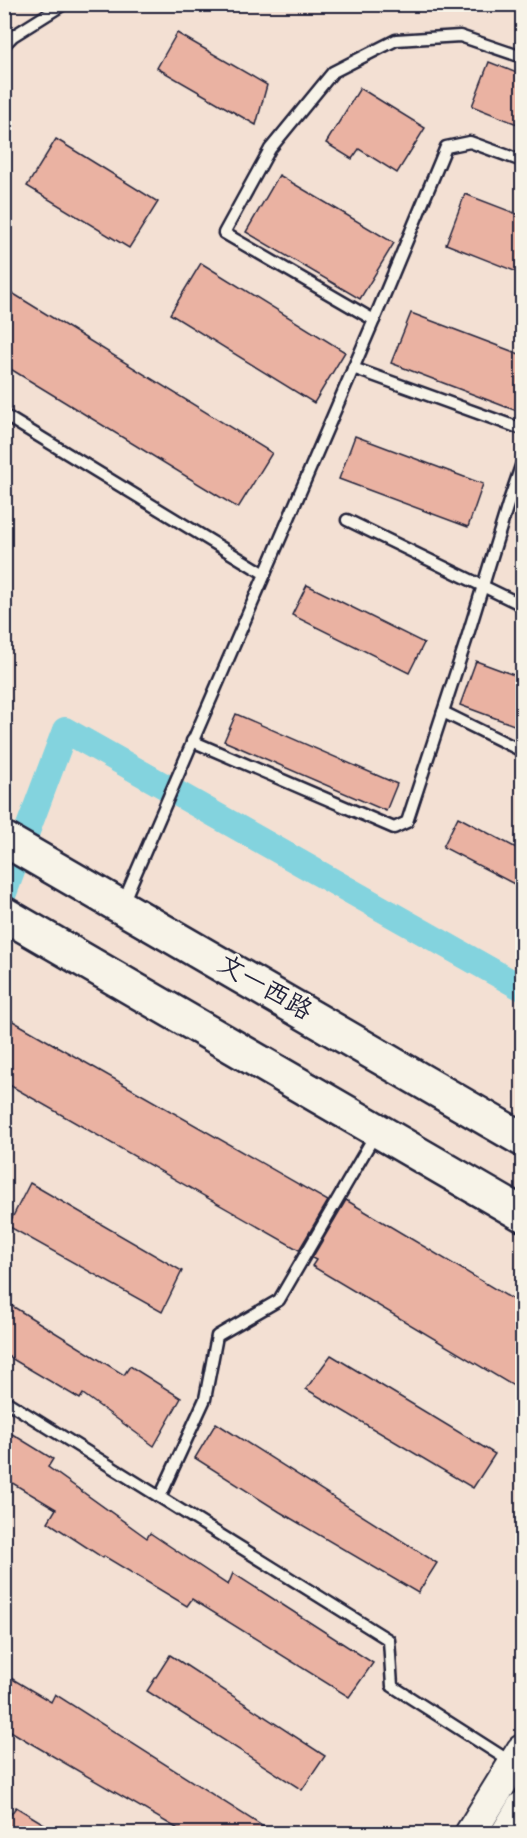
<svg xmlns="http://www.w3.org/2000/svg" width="527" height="1838" font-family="'Indie Flower','LXGW WenKai TC',sans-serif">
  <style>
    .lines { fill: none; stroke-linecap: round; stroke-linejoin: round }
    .canal { stroke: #83d3de; stroke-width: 26 }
    .building { fill: #eab2a2; stroke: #22223b; stroke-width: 1.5 }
    .lane-casing { stroke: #22223b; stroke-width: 15 }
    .secondary-casing { stroke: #22223b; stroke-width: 34 }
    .primary-casing { stroke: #22223b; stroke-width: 38 }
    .lane { stroke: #f7f3e8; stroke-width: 10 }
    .secondary { stroke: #f7f3e8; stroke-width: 30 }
    .primary { stroke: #f7f3e8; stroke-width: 33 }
    .labels { text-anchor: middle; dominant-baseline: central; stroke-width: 6; stroke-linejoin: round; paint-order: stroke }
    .street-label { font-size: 26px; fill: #22223b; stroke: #f7f3e8 }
  </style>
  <rect width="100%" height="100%" fill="#f3e0d3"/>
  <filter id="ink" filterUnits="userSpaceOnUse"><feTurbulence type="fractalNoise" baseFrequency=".0167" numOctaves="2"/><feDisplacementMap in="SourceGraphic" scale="12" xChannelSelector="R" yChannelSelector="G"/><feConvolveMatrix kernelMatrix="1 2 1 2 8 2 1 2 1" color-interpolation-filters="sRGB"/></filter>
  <g filter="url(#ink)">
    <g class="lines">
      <polyline class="canal" points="4,893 65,730 522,988"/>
    </g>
    <g class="building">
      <polygon points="177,33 267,85 256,125 157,68"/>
      <polygon points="489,62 522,75 522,126 472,106"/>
      <polygon points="360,88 425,128 397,173 359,149 352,159 326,143"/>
      <polygon points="56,139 158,202 129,248 27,186"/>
      <polygon points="279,175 394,243 360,299 246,232"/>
      <polygon points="465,194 522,216 522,274 446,244"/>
      <polygon points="201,263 345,352 314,403 170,314"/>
      <polygon points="4,288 272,453 238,508 4,365"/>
      <polygon points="411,313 522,355 522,413 391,363"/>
      <polygon points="355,436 483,484 468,527 339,479"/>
      <polygon points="307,585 424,643 409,673 292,615"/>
      <polygon points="476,661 522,678 522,728 460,705"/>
      <polygon points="236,714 397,784 386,811 224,741"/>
      <polygon points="458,817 522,851 522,888 443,847"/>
      <polygon points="4,1016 328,1201 299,1250 4,1082"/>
      <polygon points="30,1183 182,1271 162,1312 8,1226"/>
      <polygon points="346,1200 522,1305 522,1391 312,1266 316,1260 312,1258"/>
      <polygon points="4,1301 124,1375 130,1366 181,1398 154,1446 83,1394 80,1399 4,1354"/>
      <polygon points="331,1355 495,1454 473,1488 306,1389"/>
      <polygon points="216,1423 437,1563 418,1593 280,1512 195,1458"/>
      <polygon points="4,1429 53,1459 48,1467 147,1538 150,1533 228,1585 233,1573 373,1663 349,1697 192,1599 187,1606 104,1556 103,1558 48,1522 56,1509 4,1478"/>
      <polygon points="170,1655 325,1756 302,1790 147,1691"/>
      <polygon points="4,1674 51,1702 55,1694 273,1833 185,1833 32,1744 4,1727"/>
      <polygon points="16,1807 59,1833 4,1833 4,1824"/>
    </g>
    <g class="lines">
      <defs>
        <g id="lane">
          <polyline points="4,45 13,36 64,4"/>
          <polyline points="374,320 446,147 470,142 522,161"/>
          <polyline points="353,368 522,429"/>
          <polyline points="4,415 265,574 122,905"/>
          <polyline points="347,520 522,605"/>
          <polyline points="265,574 374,320 224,233 270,149 333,72 396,40 460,36 522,57"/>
          <polyline points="443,712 522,751"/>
          <polyline points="192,741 394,828 407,822 466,641 509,501 522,463"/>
          <polyline points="4,1400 389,1640 392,1686 511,1762"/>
          <polyline points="160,1497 205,1399 217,1336 279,1300 376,1133"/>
        </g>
        <g id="secondary">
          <polyline points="470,1834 522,1750"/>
          <polyline points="506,1834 522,1807"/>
        </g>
        <g id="primary">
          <polyline points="4,839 522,1139"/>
          <polyline points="4,914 522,1214"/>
        </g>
      </defs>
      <use href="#lane" class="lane-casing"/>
      <use href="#secondary" class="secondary-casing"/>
      <use href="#primary" class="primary-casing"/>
      <use href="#lane" class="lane"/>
      <use href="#secondary" class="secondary"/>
      <use href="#primary" class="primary"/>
    </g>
  </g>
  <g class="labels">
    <g class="street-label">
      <text transform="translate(264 989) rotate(30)">文一西路</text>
    </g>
  </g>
  <rect width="527" height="1838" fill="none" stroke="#f7f3e8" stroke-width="24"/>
  <rect x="12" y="12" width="503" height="1814" fill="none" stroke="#22223b" stroke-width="2" filter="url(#ink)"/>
</svg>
